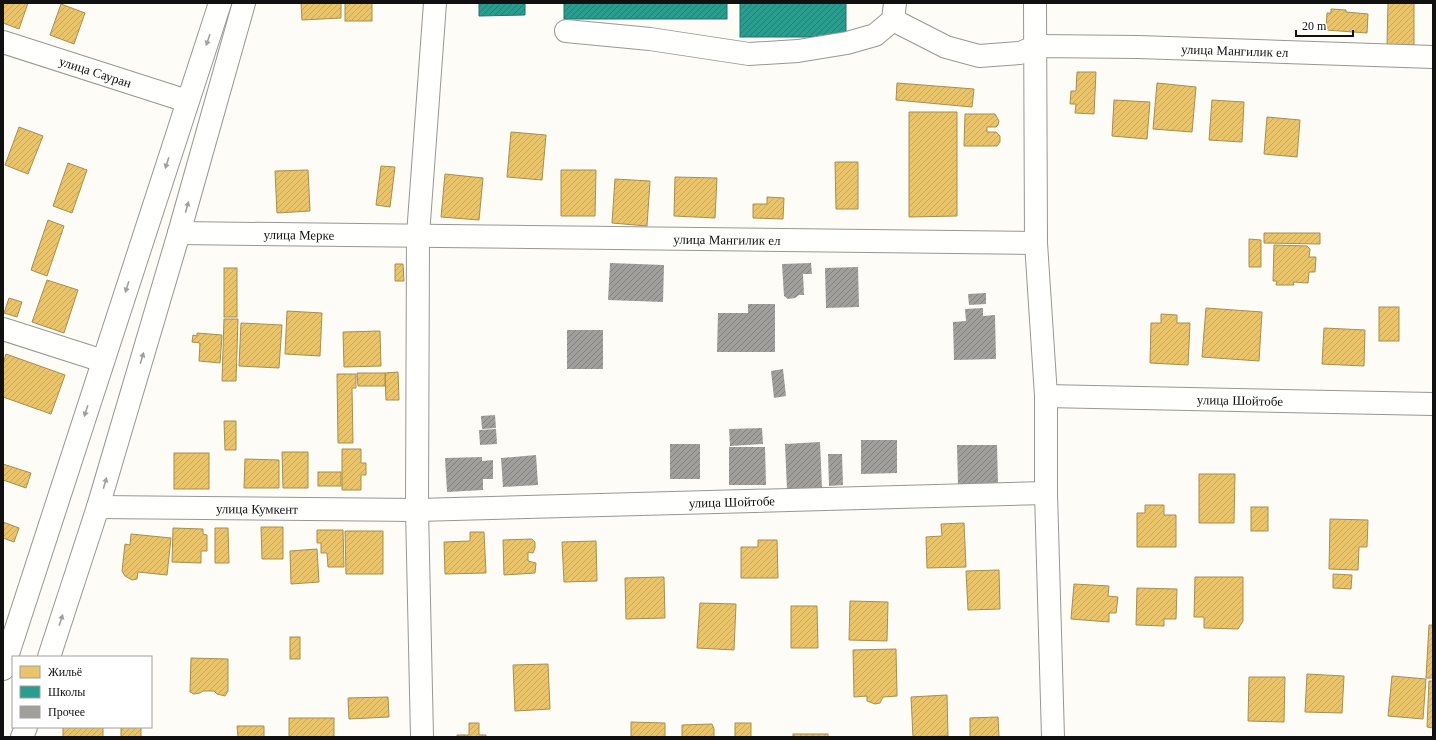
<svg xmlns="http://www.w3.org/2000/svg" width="1436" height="740" font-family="Georgia,serif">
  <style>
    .homes { fill: url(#homes-hatch); stroke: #a88e4f }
    .schools { fill: url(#schools-hatch); stroke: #227369 }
    .building { fill: url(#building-hatch) }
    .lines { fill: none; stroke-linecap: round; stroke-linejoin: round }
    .minor-casing { stroke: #979795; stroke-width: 24 }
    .minor { stroke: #fffffe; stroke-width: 22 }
    .oneway { fill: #a0a09f }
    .labels { text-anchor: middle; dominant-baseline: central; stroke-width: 4; stroke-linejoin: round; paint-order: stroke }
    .street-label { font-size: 13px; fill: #111; stroke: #fff }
  </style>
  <defs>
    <pattern id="homes-hatch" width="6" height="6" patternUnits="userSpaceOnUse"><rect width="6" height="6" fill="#e9c46a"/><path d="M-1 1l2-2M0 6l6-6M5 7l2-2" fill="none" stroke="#c7a75b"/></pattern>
    <pattern id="schools-hatch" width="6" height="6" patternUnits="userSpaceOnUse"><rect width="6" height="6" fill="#2a9d8f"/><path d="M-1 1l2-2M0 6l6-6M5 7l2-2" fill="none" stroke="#237f73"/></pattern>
    <pattern id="building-hatch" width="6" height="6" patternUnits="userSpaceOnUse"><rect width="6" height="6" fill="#a19f9c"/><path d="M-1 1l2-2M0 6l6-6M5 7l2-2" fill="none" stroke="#82807e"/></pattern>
  </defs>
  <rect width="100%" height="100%" fill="#fdfcf7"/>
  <g class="homes">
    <polygon points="3,3 28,3 19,29 3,23"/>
    <polygon points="301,3 341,3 341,18 302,20"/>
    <rect x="345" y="3" width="27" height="18"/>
    <polygon points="1388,3 1414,3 1414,45 1387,45"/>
    <polygon points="61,4 85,13 74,44 50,35"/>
    <polygon points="1331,9 1346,10 1346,12 1368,14 1367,33 1326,30 1327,13 1331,13"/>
    <polygon points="1077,72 1096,72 1094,114 1075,113 1076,104 1070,104 1071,91 1076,91"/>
    <polygon points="897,83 974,89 972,107 896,100"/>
    <polygon points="1157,83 1196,87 1192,132 1153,129"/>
    <polygon points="1114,100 1150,102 1147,139 1112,136"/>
    <polygon points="1212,100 1244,102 1242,142 1209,140"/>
    <polygon points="909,112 957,112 957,216 909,217"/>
    <polygon points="965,114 995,114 999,121 998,125 996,127 987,127 987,132 996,132 1000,136 1000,142 997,146 964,146"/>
    <polygon points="1267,117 1300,120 1297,157 1264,154"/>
    <polygon points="19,127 43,136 28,174 5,165"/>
    <polygon points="511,132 546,135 542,180 507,177"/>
    <polygon points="835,162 858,162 858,209 836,209"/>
    <polygon points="68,163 87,170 72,213 53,206"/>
    <polygon points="381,166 395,167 390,207 376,205"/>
    <polygon points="308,170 310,211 277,213 275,171"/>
    <polygon points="561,170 596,170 595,216 561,216"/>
    <polygon points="445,174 483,178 479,220 441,217"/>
    <polygon points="675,177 717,178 715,218 674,216"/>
    <polygon points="615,179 650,181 647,226 612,223"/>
    <polygon points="767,197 784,198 783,219 753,218 753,204 767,204"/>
    <polygon points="48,220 64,226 47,276 31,270"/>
    <polygon points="1264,233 1320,233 1320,244 1264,243"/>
    <polygon points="1249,239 1261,240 1261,267 1249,267"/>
    <polygon points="1274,245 1307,246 1310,249 1309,257 1316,257 1315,272 1309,272 1308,283 1293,282 1294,285 1276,285 1277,281 1273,281"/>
    <polygon points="395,264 403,264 404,281 395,281"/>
    <rect x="224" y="268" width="13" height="49"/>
    <polygon points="47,280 78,290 64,333 32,322"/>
    <polygon points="9,298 22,302 17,317 4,313"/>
    <rect x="1379" y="307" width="20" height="34"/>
    <polygon points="1206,308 1262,312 1259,361 1202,357"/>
    <polygon points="287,311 322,313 320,356 285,354"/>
    <polygon points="1161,314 1177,315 1177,323 1190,323 1188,365 1150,363 1151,323 1161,323"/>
    <polygon points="224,319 238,319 236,381 222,381"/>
    <polygon points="241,323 282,325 279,368 239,366"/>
    <polygon points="1324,328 1365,330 1364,366 1322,364"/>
    <polygon points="380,331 381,366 344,367 343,332"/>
    <polygon points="197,333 222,335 220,363 199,361 200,343 192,342 193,335 197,336"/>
    <polygon points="6,354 65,375 51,414 3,397 3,364"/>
    <polygon points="398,372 399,400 386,400 385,373"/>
    <polygon points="357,373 385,373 385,386 358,386"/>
    <polygon points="337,374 356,374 356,388 352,388 353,443 338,443"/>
    <polygon points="224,421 236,421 236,450 225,450"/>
    <polygon points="342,449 361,449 361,463 366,463 366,475 361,475 361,490 342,490"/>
    <polygon points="282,452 308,452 308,488 283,488"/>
    <rect x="174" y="453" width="35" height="36"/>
    <polygon points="245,459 279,460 279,488 244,488"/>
    <polygon points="3,464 31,473 26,488 3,480"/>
    <rect x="318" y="472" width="23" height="14"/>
    <polygon points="1199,474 1235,474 1234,523 1199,523"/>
    <polygon points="1145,505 1164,505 1164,515 1176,515 1176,547 1137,547 1137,513 1145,513"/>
    <rect x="1251" y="507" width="17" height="24"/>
    <polygon points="1330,519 1368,520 1367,547 1359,547 1358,570 1329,569"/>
    <polygon points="3,522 19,528 14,542 3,538"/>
    <polygon points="964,523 966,567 927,568 926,537 942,536 941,524"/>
    <polygon points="261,527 283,527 283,559 262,559"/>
    <polygon points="173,528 203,529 203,534 207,535 207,551 201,551 201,563 172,562"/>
    <polygon points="215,528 228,528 229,563 215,563"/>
    <polygon points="317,530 343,530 344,567 328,567 327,553 321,553 321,543 317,543"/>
    <polygon points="345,531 383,531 383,574 346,574"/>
    <polygon points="470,532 484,532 486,573 445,574 444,542 470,541"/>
    <polygon points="131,534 171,538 167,575 138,572 137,579 132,580 125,576 122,571 125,544 130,545"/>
    <polygon points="532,539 535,542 535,548 533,553 528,552 528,561 536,563 535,573 504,575 503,540"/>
    <polygon points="758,540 777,540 778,578 741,578 741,547 758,547"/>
    <polygon points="596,541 597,581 564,582 562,542"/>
    <polygon points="317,549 319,582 291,584 290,551"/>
    <polygon points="999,570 1000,609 968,610 966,571"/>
    <polygon points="1333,574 1352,575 1351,589 1333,588"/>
    <polygon points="664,577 665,618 626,619 625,578"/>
    <polygon points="1195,577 1243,577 1243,621 1238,629 1204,628 1204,617 1194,617"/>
    <polygon points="1074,584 1109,586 1108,596 1118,597 1116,613 1109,613 1109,622 1071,619"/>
    <polygon points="1137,588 1177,589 1176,619 1164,619 1164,626 1136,625"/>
    <polygon points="850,601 888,602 887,641 849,640"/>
    <polygon points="700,603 736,604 734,650 697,648"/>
    <polygon points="791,606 817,606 818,648 791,648"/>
    <polygon points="1429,625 1433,625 1433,678 1426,678"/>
    <rect x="290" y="637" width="10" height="22"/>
    <polygon points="896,649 897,696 883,697 880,703 875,704 867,701 867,696 854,697 853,650"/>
    <polygon points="191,658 228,659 228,691 225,696 217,694 214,691 203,691 200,693 194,694 190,692"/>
    <polygon points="548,664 550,709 515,711 513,665"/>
    <polygon points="1307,674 1344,676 1342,713 1305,712"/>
    <polygon points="1392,676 1426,679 1423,719 1388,716"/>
    <polygon points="1249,677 1285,677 1284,722 1248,721"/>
    <polygon points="1429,681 1433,681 1433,728 1427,727"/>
    <polygon points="947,695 948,736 913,737 911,697"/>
    <polygon points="388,697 389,717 349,719 348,698"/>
    <polygon points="998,717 999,737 970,737 970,718"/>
    <rect x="289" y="718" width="45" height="19"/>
    <polygon points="631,722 665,723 665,737 631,737"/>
    <polygon points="469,723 479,723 479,735 486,735 486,737 457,737 457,735 469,735"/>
    <rect x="735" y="723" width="16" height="14"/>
    <polygon points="712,724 714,729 714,737 682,737 682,725"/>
    <polygon points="237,726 264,726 264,737 238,737"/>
    <rect x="63" y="727" width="40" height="10"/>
    <rect x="121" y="727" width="20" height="10"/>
    <rect x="793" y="734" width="35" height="3"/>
  </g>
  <g class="schools">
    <polygon points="479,3 525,3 525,15 479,16"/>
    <rect x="564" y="3" width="163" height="16"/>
    <rect x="740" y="3" width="106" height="34"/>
  </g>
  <g class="building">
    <polygon points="610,263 664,265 663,302 608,300"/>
    <polygon points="811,263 812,274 803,274 804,295 799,295 795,298 788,299 784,296 782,264"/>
    <polygon points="858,267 859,307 826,308 825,268"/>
    <polygon points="986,293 986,304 969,305 968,294"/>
    <polygon points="748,304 775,304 775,352 717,352 718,313 748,313"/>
    <polygon points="983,308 983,316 995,315 996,359 954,360 953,322 966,321 965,309"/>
    <rect x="567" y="330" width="36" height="39"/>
    <polygon points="783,369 786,396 774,398 771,371"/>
    <polygon points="495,415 496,428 482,429 481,416"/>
    <polygon points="762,428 763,444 730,446 729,429"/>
    <polygon points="496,429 497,444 480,445 479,430"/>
    <polygon points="861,440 897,440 897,473 861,474"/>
    <polygon points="820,442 822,488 787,490 785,444"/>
    <rect x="670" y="444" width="30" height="35"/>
    <polygon points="957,445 997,445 998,485 958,486"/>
    <polygon points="729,447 765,447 766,485 729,485"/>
    <polygon points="828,454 842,454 843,485 829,486"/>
    <polygon points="536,455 538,485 503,487 501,458"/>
    <polygon points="482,457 482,461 493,460 493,479 483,479 483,490 447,492 445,458"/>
  </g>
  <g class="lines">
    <defs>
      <g id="minor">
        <polyline points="1035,3 1036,243 1046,396 1046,493 1053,737"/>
        <path id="s1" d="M 893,20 L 946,47 L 979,56 L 1020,53 L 1037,46 L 1138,47 L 1433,57"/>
        <polyline points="566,31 650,39 749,54 798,51 847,43 875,35 893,20 895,3"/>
        <path id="s2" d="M 3,42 L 187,101"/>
        <path id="s3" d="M 179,233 L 1036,243"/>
        <polyline points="3,329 103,361"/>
        <path id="s4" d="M 1046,396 L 1433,404"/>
        <path id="s5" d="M 98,507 L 417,510 L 1046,493"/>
        <polyline points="49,657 98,507 179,233 244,3"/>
        <polyline points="3,669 220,3"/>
        <polyline points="22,737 26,727"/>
        <polyline points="422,737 417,510 418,235 435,3"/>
      </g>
    </defs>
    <use href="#minor" class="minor-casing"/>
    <use href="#minor" class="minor"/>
  </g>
  <defs><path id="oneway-solid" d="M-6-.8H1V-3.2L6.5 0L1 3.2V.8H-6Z"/></defs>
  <g class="oneway">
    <use href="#oneway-solid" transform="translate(208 40) rotate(109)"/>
    <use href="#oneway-solid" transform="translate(167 163) rotate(108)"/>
    <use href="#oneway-solid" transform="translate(187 207) rotate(-75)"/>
    <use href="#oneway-solid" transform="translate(127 287) rotate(108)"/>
    <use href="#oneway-solid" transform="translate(142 358) rotate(-73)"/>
    <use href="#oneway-solid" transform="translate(86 411) rotate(108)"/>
    <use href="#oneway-solid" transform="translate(105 483) rotate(-74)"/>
    <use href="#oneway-solid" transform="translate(61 620) rotate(-72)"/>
  </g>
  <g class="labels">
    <g class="street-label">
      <text stroke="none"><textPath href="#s1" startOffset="351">улица Мангилик ел</textPath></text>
      <text stroke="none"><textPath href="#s2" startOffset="97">улица Сауран</textPath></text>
      <text stroke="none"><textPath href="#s3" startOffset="120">улица Мерке</textPath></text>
      <text stroke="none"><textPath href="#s3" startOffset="548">улица Мангилик ел</textPath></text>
      <text stroke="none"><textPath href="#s4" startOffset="194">улица Шойтобе</textPath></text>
      <text stroke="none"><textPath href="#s5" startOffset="634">улица Шойтобе</textPath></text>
      <text stroke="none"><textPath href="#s5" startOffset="159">улица Кумкент</textPath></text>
    </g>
  </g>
  <rect width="1436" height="740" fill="none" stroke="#111111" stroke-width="8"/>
  <rect x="12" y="656" width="140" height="72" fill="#ffffff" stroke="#a0a0a0"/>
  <rect x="20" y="666" width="20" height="12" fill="#e9c46a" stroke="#a0a0a0"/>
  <text x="48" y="676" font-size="12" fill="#111111">Жильё</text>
  <rect x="20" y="686" width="20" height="12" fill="#2a9d8f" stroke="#a0a0a0"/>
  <text x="48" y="696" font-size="12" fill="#111111">Школы</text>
  <rect x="20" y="706" width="20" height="12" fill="#a19f9c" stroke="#a0a0a0"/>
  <text x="48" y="716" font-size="12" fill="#111111">Прочее</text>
  <path d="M1296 30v6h57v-6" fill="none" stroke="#111111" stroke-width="2"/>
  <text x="1302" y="30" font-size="12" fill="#111111" stroke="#ffffff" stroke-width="3" paint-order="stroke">20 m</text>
</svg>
